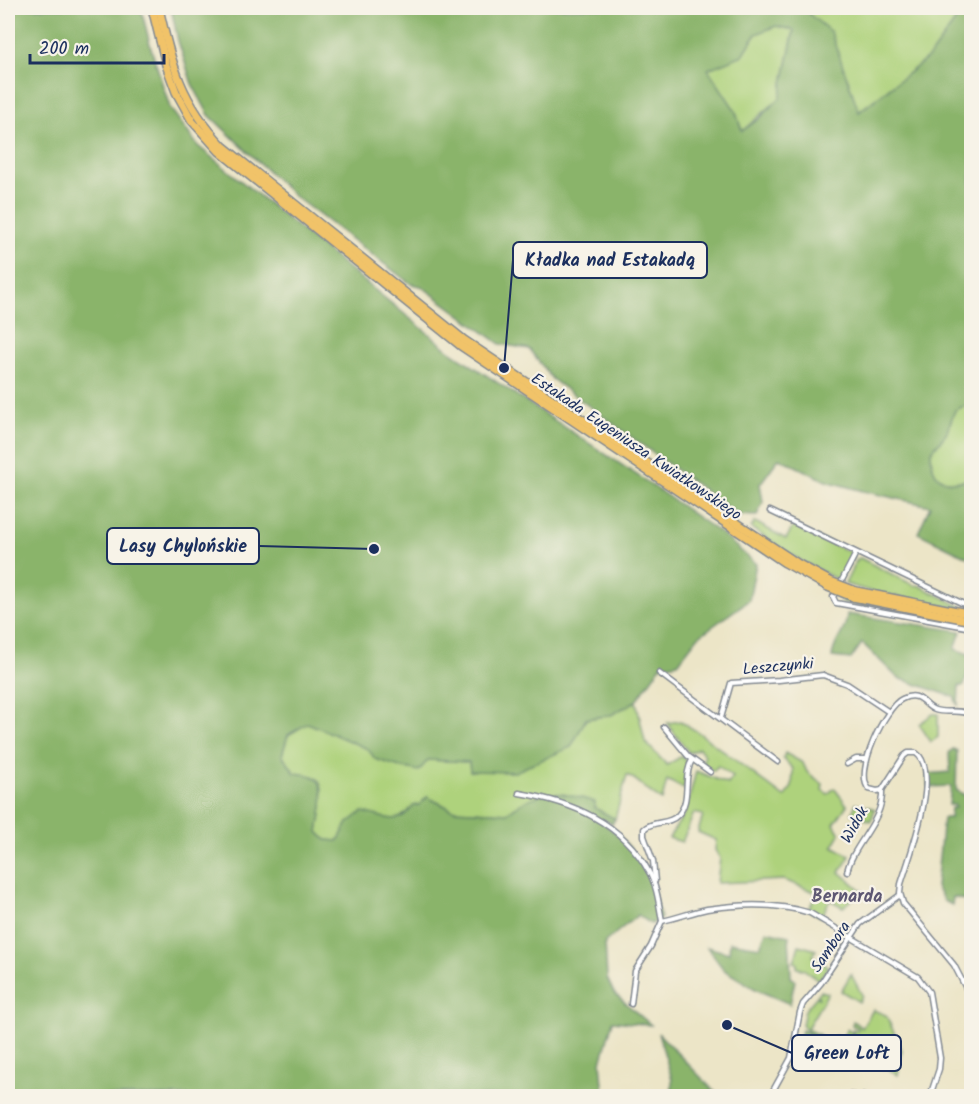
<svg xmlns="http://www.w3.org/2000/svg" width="979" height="1104" font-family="Kalam,sans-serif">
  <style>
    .green { fill: #aed27b; stroke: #64806c; stroke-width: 1.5 }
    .forest { fill: #8ab46b; stroke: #527264; stroke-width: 1.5; fill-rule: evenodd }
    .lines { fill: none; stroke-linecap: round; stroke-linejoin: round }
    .street-casing { stroke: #848a92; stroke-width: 7 }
    .highway-casing { stroke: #848a92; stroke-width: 10 }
    .street { stroke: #fff; stroke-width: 4 }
    .highway { stroke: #f1c369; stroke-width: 7 }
    .highway-bridge-casing { stroke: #848a92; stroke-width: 10; stroke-linecap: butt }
    .highway-bridge { stroke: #f1c369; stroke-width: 7 }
    .labels { text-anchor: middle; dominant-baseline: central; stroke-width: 4.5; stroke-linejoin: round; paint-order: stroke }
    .street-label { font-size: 16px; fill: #1b2f5e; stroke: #f7f3e8 }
    .neighbourhood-label { font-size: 18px; font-weight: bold; fill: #5d5773; stroke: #f7f3e8 }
    .leader { fill: none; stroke: #1b2f5e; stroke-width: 2 }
    .callout-dot { fill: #1b2f5e; stroke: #f7f3e8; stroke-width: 2 }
    .callout { fill: #f7f3e8; stroke: #1b2f5e; stroke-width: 2 }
    .callout-label { font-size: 18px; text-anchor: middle; font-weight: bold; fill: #1b2f5e }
  </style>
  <rect width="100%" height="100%" fill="#f7f3e8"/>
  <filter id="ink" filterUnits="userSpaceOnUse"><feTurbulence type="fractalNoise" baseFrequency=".0167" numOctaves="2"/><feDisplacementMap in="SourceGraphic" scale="12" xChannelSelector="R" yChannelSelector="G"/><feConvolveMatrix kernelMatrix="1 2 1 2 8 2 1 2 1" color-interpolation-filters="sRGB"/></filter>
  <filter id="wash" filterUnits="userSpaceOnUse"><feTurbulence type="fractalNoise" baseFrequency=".008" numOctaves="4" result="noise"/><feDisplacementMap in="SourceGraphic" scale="24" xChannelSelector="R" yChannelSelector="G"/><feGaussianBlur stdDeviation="1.35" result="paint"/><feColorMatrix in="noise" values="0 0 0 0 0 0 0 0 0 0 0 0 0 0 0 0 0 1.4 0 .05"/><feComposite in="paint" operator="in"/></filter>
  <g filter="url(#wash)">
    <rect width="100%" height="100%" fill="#ece5c7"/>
    <g class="green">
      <polygon points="809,8 965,8 929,57 858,112 848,79 809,14"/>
      <polygon points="776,26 794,30 780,98 742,131 735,110 707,69 743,55 756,34"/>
      <path d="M 971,403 L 971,479 C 945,486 931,481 931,452 L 946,434 L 955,410 Z"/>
      <polygon points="755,522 786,539 794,525 805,532 852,553 853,556 840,581 801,561 751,528"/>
      <polygon points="860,558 915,586 918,585 962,607 962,609 873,592 845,584 857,559"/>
      <polygon points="843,597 874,606 971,626 841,602"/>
      <path d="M 636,701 L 645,742 L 667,765 L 682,756 L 687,762 L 684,789 L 667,780 L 662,800 C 648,794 640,780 627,775 L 615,819 L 595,808 L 515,807 L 508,813 L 453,810 L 427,797 L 419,805 L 413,806 C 397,828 384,816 362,813 L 348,823 L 338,841 L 326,840 L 318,832 C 320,818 329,784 314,777 C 309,774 301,774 295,773 L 282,755 L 288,735 L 308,723 L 368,749 L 373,754 L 419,770 L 428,760 L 469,762 L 470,771 L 571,747 L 586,719 L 611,715 Z"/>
      <polygon points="933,714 938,714 938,737 931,742 919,724"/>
      <polygon points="680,721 698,732 784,797 792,787 793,769 783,758 785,753 803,763 807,772 823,784 822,790 828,794 834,788 847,805 834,824 840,834 833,846 850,856 840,872 862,891 843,907 830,900 821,917 808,910 817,893 784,880 717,883 720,858 715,850 716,840 698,832 703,815 694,813 682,842 669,838 686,811 696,771 728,784 733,777 718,766 713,771 702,762 705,756 699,748 689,753 667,723"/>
      <polygon points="856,803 875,809 871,821 852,814"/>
      <polygon points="799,945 816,950 813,956 828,967 819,980 803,969 797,968 797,963 794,962"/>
      <polygon points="851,974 862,995 859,1002 841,991"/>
      <polygon points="821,991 828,993 807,1028 831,1042 835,1036 839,1038 834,1045 808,1032 802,1025 805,1010 817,996 819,999 818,994"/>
      <polygon points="873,1010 886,1015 902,1050 898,1075 892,1071 857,1062 861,1049 854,1047 853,1029 857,1031 858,1028 852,1025 853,1021 862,1028"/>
      <polygon points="848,1029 852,1033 853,1047 848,1061 839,1053 831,1059 800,1042 802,1030 830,1047 834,1048"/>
    </g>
    <g class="forest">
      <path d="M 8,8 L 141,8 L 151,48 L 170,108 L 198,146 L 450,351 L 640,477 L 723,535 L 756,564 L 749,600 L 698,637 L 678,663 L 661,666 L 636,701 L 611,715 L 586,719 L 571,747 L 515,772 L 470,771 L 469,762 L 428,760 L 419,771 L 400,767 L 375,759 L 368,749 L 308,723 L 288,735 L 282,755 L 295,773 C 301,774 309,774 314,777 C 329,784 320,818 318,832 L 326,840 L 338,841 L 348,823 L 362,812 C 384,816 397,828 413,806 L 419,805 L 427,797 L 453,810 L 507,813 C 540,788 558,790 595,802 L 595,808 L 615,819 L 612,824 L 603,819 L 602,823 C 623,835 640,859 650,881 C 654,890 657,907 661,918 L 651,924 L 638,915 L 605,942 L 607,978 L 614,993 L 651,1025 L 613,1021 L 601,1062 L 604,1096 L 8,1096 Z"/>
      <path d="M 171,8 L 809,8 L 809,14 L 831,32 L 859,112 L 929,57 L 965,8 L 971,8 L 971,403 L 955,410 L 946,434 L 931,452 C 931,481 946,486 971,479 L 971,559 L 918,533 L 930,506 L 863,491 L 826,481 L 779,458 L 760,484 L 763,502 L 757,516 L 738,515 L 552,379 L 529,349 L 500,344 L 421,286 L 411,284 L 294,196 L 209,115 L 192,84 L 178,41 ZM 776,26 L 794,30 L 780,98 L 760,118 L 742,131 L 735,110 L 708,69 L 743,55 L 756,34 Z"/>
      <path d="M 847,614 L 961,631 L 955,649 L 971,655 L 971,663 L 964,686 L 959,686 L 958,706 L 954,697 L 898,678 L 862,643 L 851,659 L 832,657 C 834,639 846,634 847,614 Z"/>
      <polygon points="953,749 957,751 956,790 971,799 971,902 953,897 952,905 944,901 936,887 943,818 950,818 951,808 955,808 955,805 949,805 951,786 928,787 927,774 950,772 949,753"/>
      <polygon points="766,931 789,936 791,977 795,980 790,1004 757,990 724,970 707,947 729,953 730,942 760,947"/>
      <polygon points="658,1033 719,1096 672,1096 672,1079"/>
    </g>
  </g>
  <g filter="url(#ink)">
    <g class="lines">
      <defs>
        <g id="street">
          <polyline points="770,511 972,608"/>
          <polyline points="840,584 856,553"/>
          <polyline points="836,591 833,597 836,603 972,628"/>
          <polyline points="659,673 778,762"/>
          <path d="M 972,715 C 959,708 947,714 935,710 C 923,706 921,690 902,699 C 886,706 853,773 869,789 L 877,791 L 882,790 L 904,756 L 908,753 L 916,753 C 942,771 909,858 901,884 L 900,893 L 903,903 L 954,965 L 972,1000"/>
          <polyline points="721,718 731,683 779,680 823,675 847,684 889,712"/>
          <polyline points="664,727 688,756 710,772"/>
          <polyline points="847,764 856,759 866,759"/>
          <path d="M 519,793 C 572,802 622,822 649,872 C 657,886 659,905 662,921 C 677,918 692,912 707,909 C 740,904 778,903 810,913 L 918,977 L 929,992 L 940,1058 L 939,1069 L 930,1096"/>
          <path d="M 847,872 C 853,843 884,822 882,790"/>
          <path d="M 655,881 L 653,861 L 644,836 L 644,829 C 653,820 669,825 678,815 C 692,800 682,777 692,760"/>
          <polyline points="631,1004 635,971 651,946 662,921"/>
          <polyline points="770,1096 791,1058 800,1012 803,1004 821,983 860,924 900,895"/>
          <polyline points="838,1096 850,1095 863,1096"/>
        </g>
        <g id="highway">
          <polyline points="152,8 166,65 176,92 192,121 219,151 461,346 785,563 828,587"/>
          <path d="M 159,8 C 172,65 181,102 223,146 L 464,340 L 797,563 L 830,581"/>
          <polyline points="856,591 972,614"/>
          <polyline points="853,597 972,621"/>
        </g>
      </defs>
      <use href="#street" class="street-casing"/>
      <use href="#highway" class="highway-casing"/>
      <use href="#street" class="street"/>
      <use href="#highway" class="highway"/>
      <defs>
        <g id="highway-bridge">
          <polyline points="830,581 856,591"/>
          <polyline points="828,587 853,597"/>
        </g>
      </defs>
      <use href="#highway-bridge" class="highway-bridge-casing"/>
      <use href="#highway-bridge" class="highway-bridge"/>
    </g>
  </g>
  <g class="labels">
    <g class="street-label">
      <text transform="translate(636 447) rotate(34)">Estakada Eugeniusza Kwiatkowskiego</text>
      <text transform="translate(778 667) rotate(-5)">Leszczynki</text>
      <text transform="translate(855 825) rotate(-61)">Widok</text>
      <text transform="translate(831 947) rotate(-56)">Sambora</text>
    </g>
    <g class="neighbourhood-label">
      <text x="847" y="897">Bernarda</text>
    </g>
  </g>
  <path class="leader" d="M504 368L513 260M374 549L259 546M727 1025L792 1053"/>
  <g class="callout-dot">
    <circle cx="504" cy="368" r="6"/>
    <circle cx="374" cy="549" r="6"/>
    <circle cx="727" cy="1025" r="6"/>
  </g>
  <g class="callout">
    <rect x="513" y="242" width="194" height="36" rx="6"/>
    <rect x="107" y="528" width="152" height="36" rx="6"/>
    <rect x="792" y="1035" width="109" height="36" rx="6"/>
  </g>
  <g class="callout-label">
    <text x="610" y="266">Kładka nad Estakadą</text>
    <text x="183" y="552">Lasy Chylońskie</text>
    <text x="847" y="1059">Green Loft</text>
  </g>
  <rect width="979" height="1104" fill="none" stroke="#f7f3e8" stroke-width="30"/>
  <path d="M30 54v9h134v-9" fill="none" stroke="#1b2f5e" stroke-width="3"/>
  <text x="39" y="54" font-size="18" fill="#1b2f5e" stroke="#f7f3e8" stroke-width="4.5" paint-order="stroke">200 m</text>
</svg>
